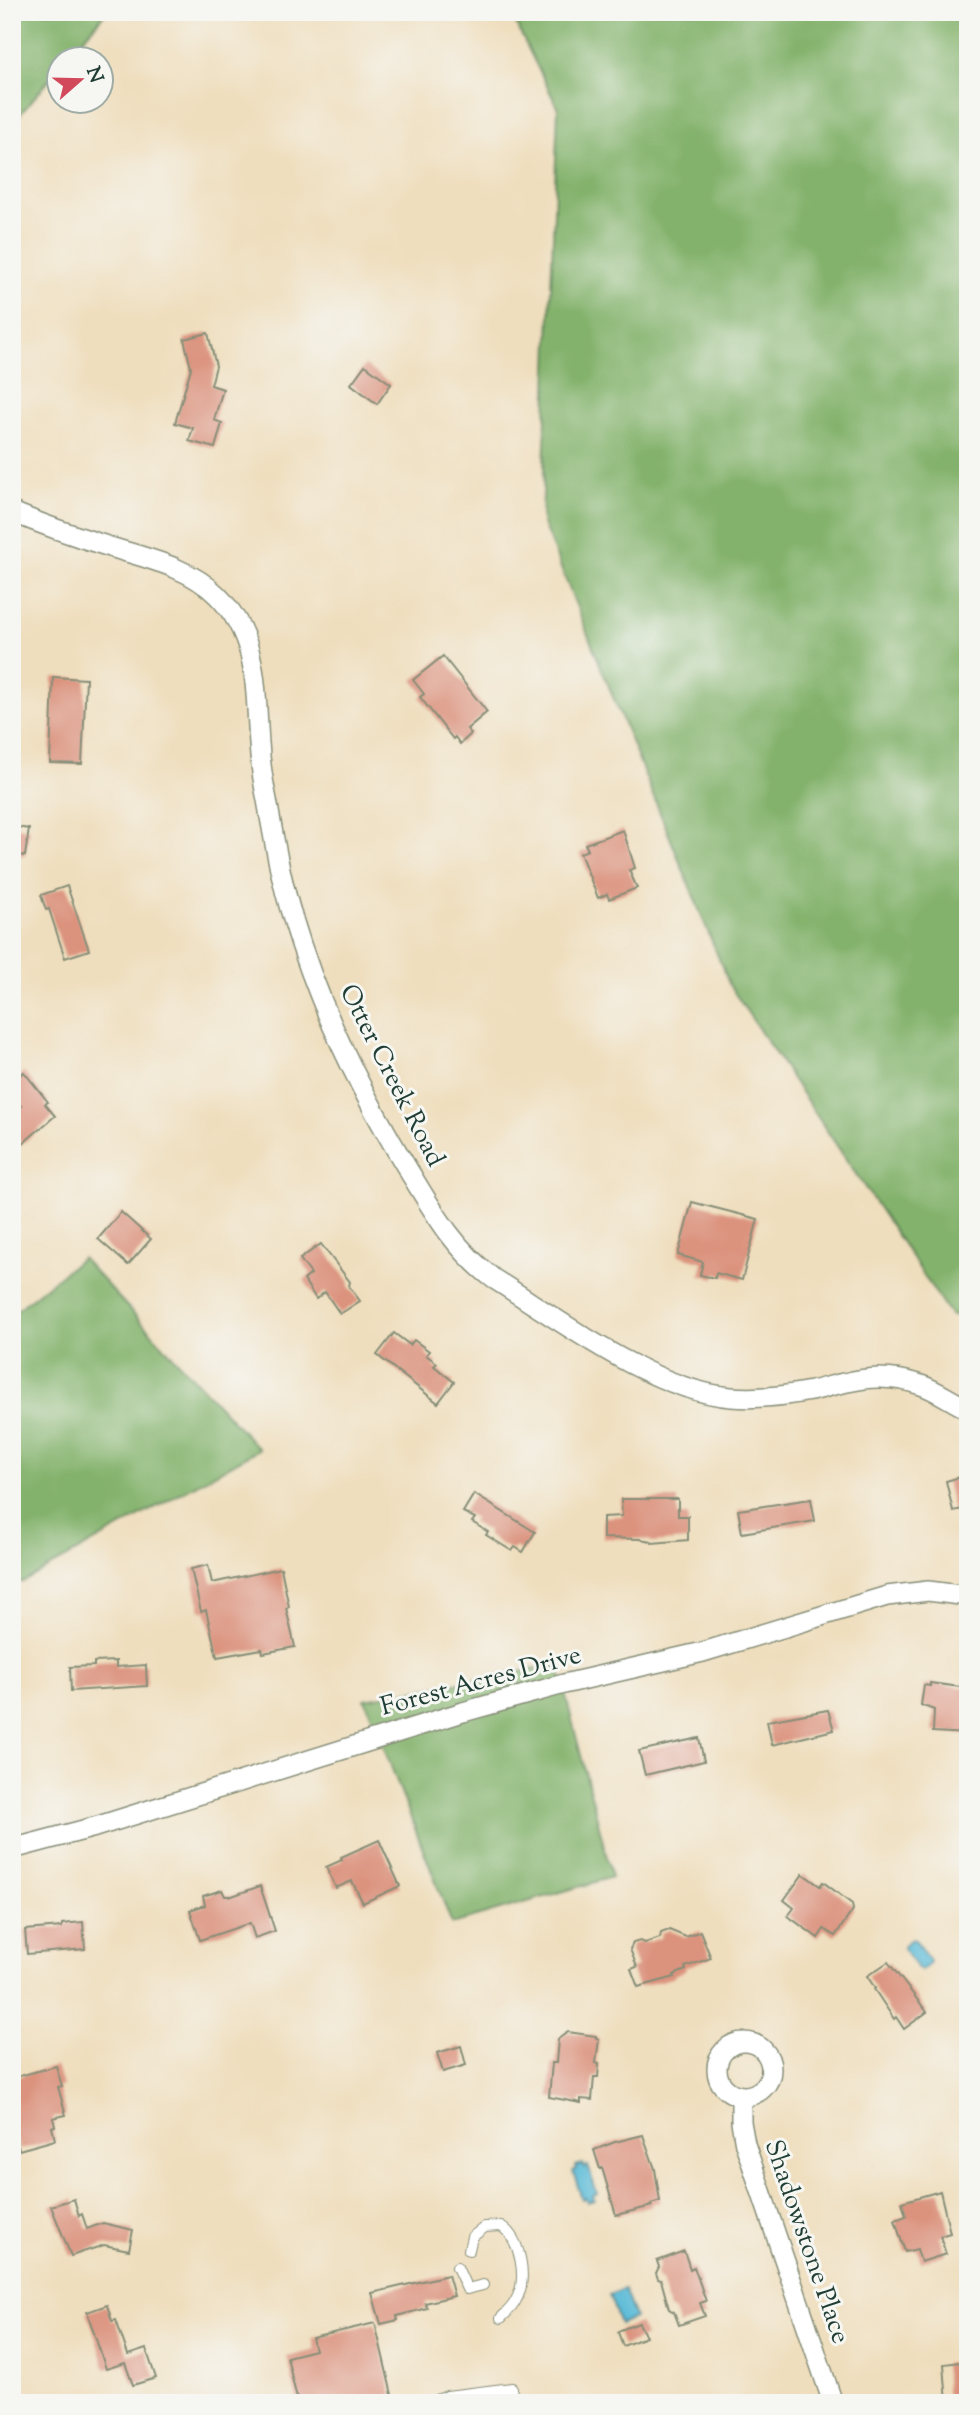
<svg xmlns="http://www.w3.org/2000/svg" width="980" height="2415" font-family="'Sorts Mill Goudy',serif">
  <style>
    .forest { fill: #83b26c; stroke: #517850; stroke-width: 2 }
    .water { fill: #57b9d6; stroke: #3b7b85; stroke-width: 2 }
    .building { fill: #db937e }
    .lines { fill: none; stroke-linecap: round; stroke-linejoin: round }
    .lane-casing { stroke: #878e78; stroke-width: 12 }
    .street-casing { stroke: #878e78; stroke-width: 22 }
    .lane { stroke: #fff; stroke-width: 10 }
    .street { stroke: #fff; stroke-width: 19 }
    .labels { text-anchor: middle; dominant-baseline: central; stroke-width: 6; stroke-linejoin: round; paint-order: stroke }
    .street-label { font-size: 26px; fill: #1f3d34; stroke: #f6f6f2 }
  </style>
  <rect width="100%" height="100%" fill="#f6f6f2"/>
  <filter id="ink" filterUnits="userSpaceOnUse"><feTurbulence type="fractalNoise" baseFrequency=".0143" numOctaves="2"/><feDisplacementMap in="SourceGraphic" scale="14" xChannelSelector="R" yChannelSelector="G"/><feConvolveMatrix kernelMatrix="1 2 1 2 8 2 1 2 1" color-interpolation-filters="sRGB"/></filter>
  <filter id="wash" filterUnits="userSpaceOnUse"><feTurbulence type="fractalNoise" baseFrequency=".00686" numOctaves="4" result="noise"/><feDisplacementMap in="SourceGraphic" scale="28" xChannelSelector="R" yChannelSelector="G"/><feGaussianBlur stdDeviation="1.57" result="paint"/><feColorMatrix in="noise" values="0 0 0 0 0 0 0 0 0 0 0 0 0 0 0 0 0 1.4 0 .05"/><feComposite in="paint" operator="in"/></filter>
  <g filter="url(#wash)">
    <rect width="100%" height="100%" fill="#efdebd"/>
    <g class="forest">
      <polygon points="12,12 106,12 66,59 60,60 59,68 12,124"/>
      <polygon points="510,12 968,12 968,1315 951,1316 730,986 542,521 558,108"/>
      <polygon points="82,1258 259,1449 23,1582 12,1583 12,1314"/>
      <polygon points="558,1665 612,1877 452,1924 365,1699"/>
    </g>
    <g class="water">
      <polygon points="911,1939 915,1940 929,1961 928,1965 921,1970 918,1969 903,1948 904,1945"/>
      <polygon points="583,2164 584,2167 588,2166 597,2194 593,2196 594,2200 587,2202 586,2198 582,2199 573,2171 577,2169 576,2166"/>
      <polygon points="624,2289 635,2318 620,2324 609,2295"/>
    </g>
    <g id="blocks">
      <g class="building">
        <polygon points="208,333 216,366 211,385 223,389 214,420 222,423 215,448 189,441 193,428 175,423 191,368 184,339"/>
        <polygon points="365,365 391,384 377,404 351,384"/>
        <polygon points="443,656 487,712 467,729 471,734 460,744 455,737 453,739 420,697 424,694 413,680"/>
        <polygon points="53,677 86,679 82,764 50,763"/>
        <polygon points="12,826 29,829 25,856 12,854"/>
        <polygon points="623,830 635,868 629,870 637,888 609,899 607,894 598,898 580,853 588,850 585,844"/>
        <polygon points="67,886 89,950 65,958 49,909 46,910 41,895"/>
        <polygon points="24,1072 48,1102 45,1104 55,1116 22,1144 12,1133 12,1113 21,1106 12,1095 12,1081"/>
        <polygon points="692,1202 758,1219 742,1280 716,1273 715,1278 700,1275 703,1262 678,1255"/>
        <polygon points="121,1212 151,1239 128,1265 98,1239"/>
        <polygon points="321,1244 350,1282 349,1286 360,1301 340,1314 325,1292 316,1299 304,1280 311,1274 300,1259"/>
        <polygon points="394,1333 410,1345 414,1340 429,1351 426,1355 437,1363 434,1366 454,1382 438,1403 377,1355"/>
        <polygon points="960,1477 961,1482 968,1480 968,1508 953,1511 946,1481"/>
        <polygon points="474,1494 535,1532 523,1552 515,1547 512,1551 486,1535 488,1532 472,1522 475,1518 463,1512"/>
        <polygon points="621,1499 678,1499 678,1516 688,1516 688,1540 652,1543 651,1541 640,1539 603,1538 603,1517 622,1516"/>
        <polygon points="811,1499 815,1521 742,1533 738,1510"/>
        <polygon points="208,1565 212,1583 281,1568 289,1607 286,1608 295,1647 263,1653 262,1649 217,1657 206,1610 201,1612 191,1569"/>
        <polygon points="116,1661 116,1667 146,1665 147,1686 71,1691 70,1667 94,1666 94,1662"/>
        <polygon points="930,1683 968,1688 968,1734 933,1732 934,1710 921,1705 924,1685 930,1686"/>
        <polygon points="828,1710 834,1730 772,1745 767,1721"/>
        <polygon points="699,1738 704,1761 645,1775 639,1751"/>
        <polygon points="379,1840 400,1886 363,1903 352,1881 336,1888 326,1867 342,1860 341,1857"/>
        <polygon points="803,1874 820,1886 823,1882 852,1904 853,1910 835,1936 824,1929 818,1938 788,1916 794,1908 784,1900"/>
        <polygon points="260,1886 275,1931 255,1938 250,1923 200,1940 190,1910 205,1905 203,1896 222,1890 225,1896 232,1896"/>
        <polygon points="83,1922 85,1949 27,1954 25,1930 62,1927 62,1924"/>
        <polygon points="669,1930 686,1937 700,1931 711,1958 685,1967 686,1970 674,1975 675,1977 638,1987 631,1969 637,1967 630,1949 633,1943 640,1941 645,1943 660,1938 661,1933"/>
        <polygon points="888,1962 927,2012 904,2029 896,2017 894,2019 874,1989 875,1988 867,1976"/>
        <polygon points="568,2032 596,2036 596,2038 599,2039 596,2063 599,2064 598,2077 594,2077 592,2100 581,2099 581,2103 549,2097 552,2063 556,2063 558,2039"/>
        <polygon points="461,2046 466,2065 443,2072 437,2053"/>
        <polygon points="56,2066 62,2086 58,2087 66,2115 53,2118 55,2126 52,2127 55,2140 19,2150 16,2138 12,2138 12,2078"/>
        <polygon points="643,2135 655,2169 660,2201 651,2204 652,2206 616,2215 602,2168 600,2169 594,2150 615,2142"/>
        <polygon points="940,2191 950,2233 940,2236 946,2254 921,2262 917,2249 905,2252 895,2220 906,2216 902,2202"/>
        <polygon points="74,2199 79,2216 82,2214 87,2229 103,2223 133,2230 129,2250 104,2245 71,2256 51,2206"/>
        <polygon points="684,2251 690,2269 694,2267 706,2301 700,2303 705,2316 679,2325 674,2312 669,2309 661,2280 658,2279 656,2273 659,2267 657,2261"/>
        <polygon points="448,2275 454,2296 425,2303 427,2308 397,2316 398,2320 381,2324 372,2293"/>
        <polygon points="107,2305 112,2321 116,2320 128,2355 146,2349 156,2378 133,2385 125,2363 106,2369 87,2312"/>
        <polygon points="375,2323 394,2403 298,2403 287,2357 315,2350 312,2338"/>
        <polygon points="639,2323 646,2337 623,2346 618,2332 620,2330"/>
        <polygon points="968,2361 968,2403 947,2403 944,2364"/>
      </g>
    </g>
  </g>
  <g filter="url(#ink)">
    <use href="#blocks" fill-opacity="0" stroke="#878e78" stroke-width="2"/>
    <g class="lines">
      <defs>
        <g id="lane">
          <path d="M 469,2250 L 472,2237 L 485,2227 L 501,2226 C 521,2239 528,2280 516,2300 C 513,2307 506,2313 501,2318"/>
          <polyline points="457,2267 467,2289 483,2285"/>
          <polyline points="430,2403 447,2396 512,2388 507,2403"/>
        </g>
        <g id="street">
          <path d="M 12,512 C 43,525 75,536 107,546 C 144,558 188,566 217,595 C 259,637 255,688 259,743 C 260,762 263,781 267,800 C 274,840 281,881 293,919 C 320,1009 361,1093 410,1173 C 434,1213 456,1251 494,1279 C 560,1320 653,1391 731,1397 C 757,1399 785,1396 811,1391 C 852,1381 877,1371 921,1385 C 937,1390 952,1402 968,1409"/>
          <polyline points="12,1849 95,1827 463,1712 564,1684 703,1652 887,1596 928,1591 968,1596"/>
          <circle cx="744" cy="2069" r="27"/>
          <polyline points="741,2097 741,2122 745,2144 833,2403"/>
        </g>
      </defs>
      <use href="#lane" class="lane-casing"/>
      <use href="#street" class="street-casing"/>
      <use href="#lane" class="lane"/>
      <use href="#street" class="street"/>
    </g>
  </g>
  <g class="labels">
    <g class="street-label">
      <text transform="translate(391 1076) rotate(63)">Otter Creek Road</text>
      <text transform="translate(481 1682) rotate(-15)">Forest Acres Drive</text>
      <text transform="translate(806 2242) rotate(71)">Shadowstone Place</text>
    </g>
  </g>
  <rect width="980" height="2415" fill="none" stroke="#f6f6f2" stroke-width="42"/>
  <g transform="translate(80 80) rotate(70)"><circle r="33" fill="#f6f6f2" stroke="#a0aca6" stroke-width="2"/>
  <path d="M0-5L12 26L0 18L-12 26Z" fill="#d1495b"/>
  <text y="-10" font-size="19" font-weight="bold" text-anchor="middle" fill="#1f3d34">N</text>
  </g>
</svg>
